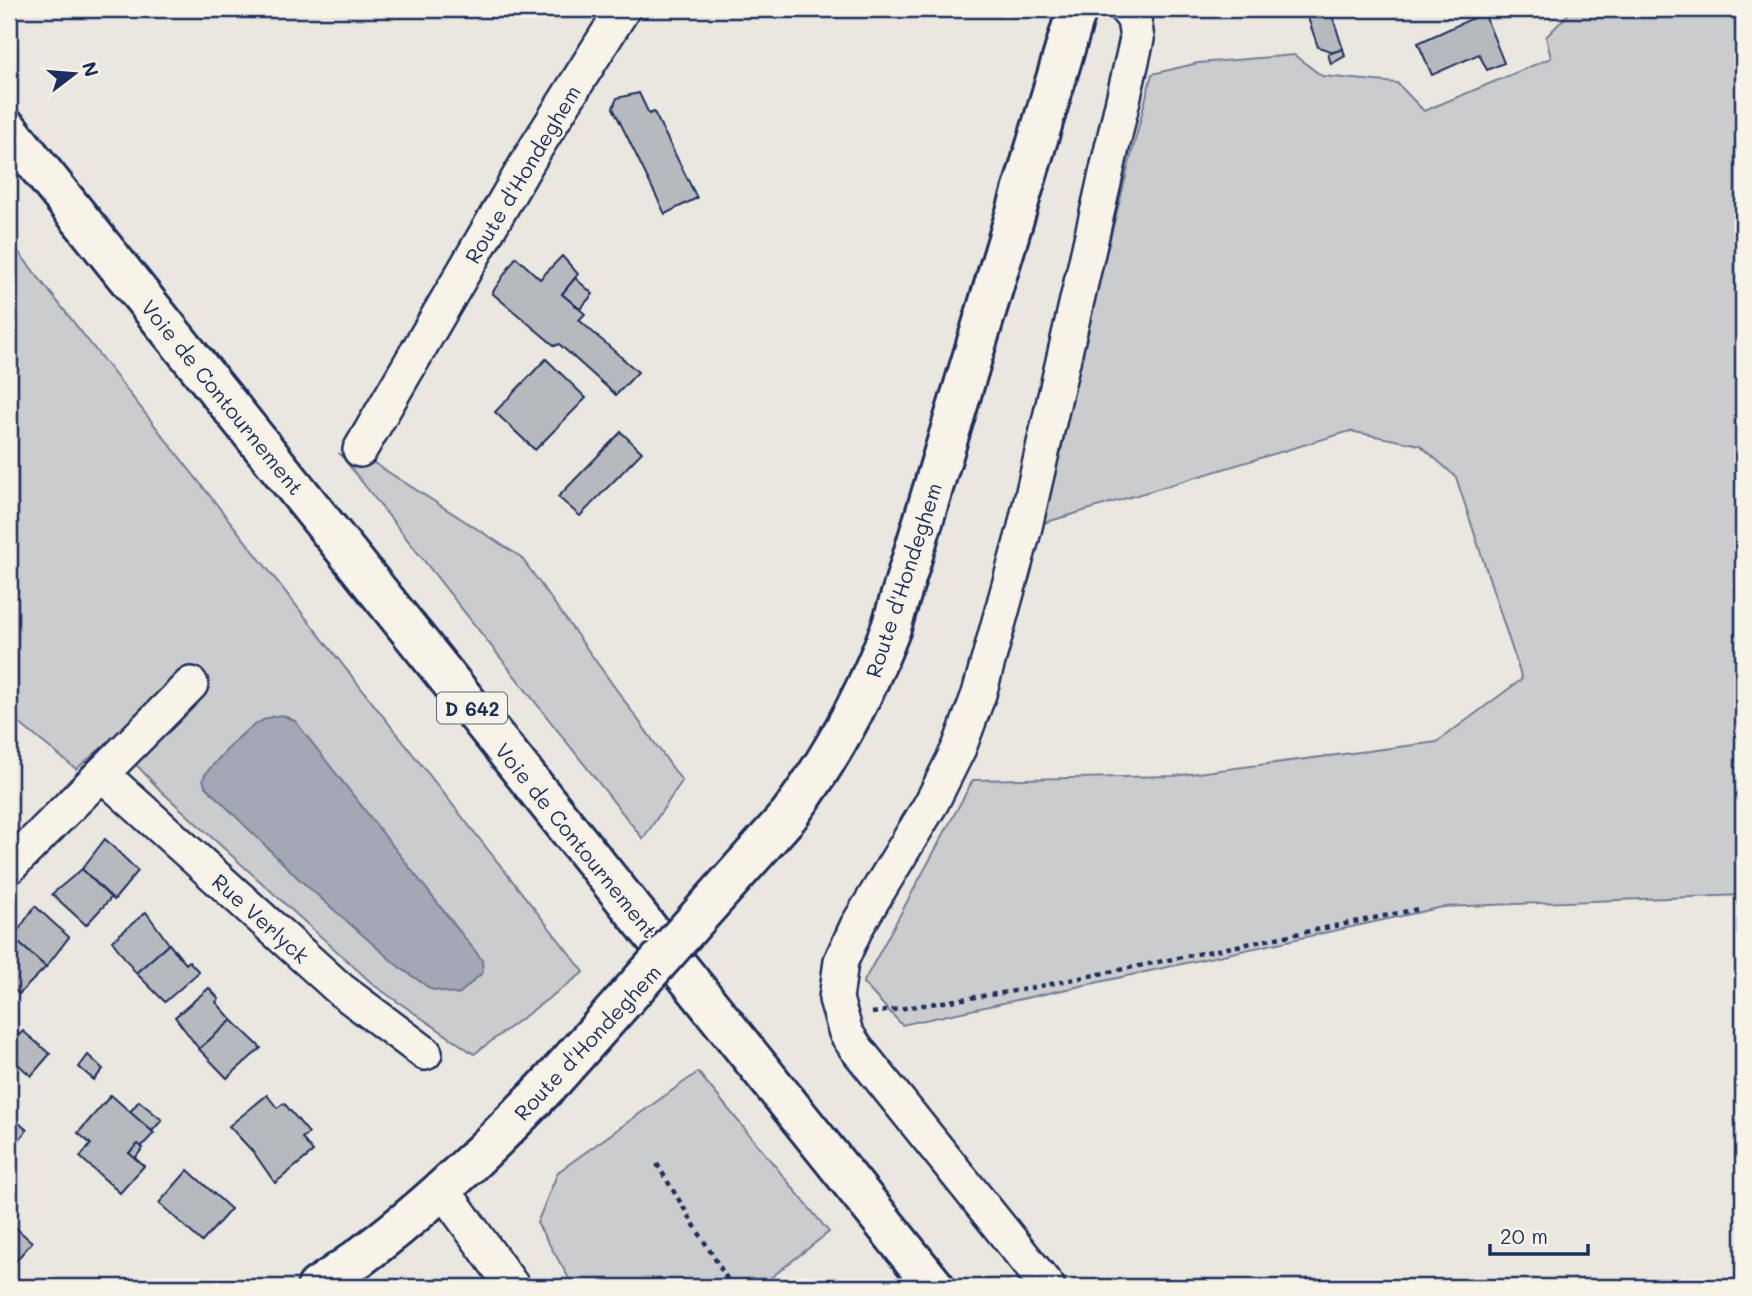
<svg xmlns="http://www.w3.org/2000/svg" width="1752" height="1296" font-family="Mali,sans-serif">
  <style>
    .green { fill: #cbcccd; stroke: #737e96; stroke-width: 2 }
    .water { fill: #a3a8b4; stroke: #6d7892; stroke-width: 2 }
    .building { fill: #b6babf; stroke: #1b2f5e; stroke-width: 2 }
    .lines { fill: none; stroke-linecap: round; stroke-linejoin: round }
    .minor-casing { stroke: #1b2f5e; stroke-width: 38 }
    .tertiary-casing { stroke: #1b2f5e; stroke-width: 44 }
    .trunk-casing { stroke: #1b2f5e; stroke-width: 44 }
    .path { stroke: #1b2f5e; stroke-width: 4.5; stroke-dasharray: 5 5; stroke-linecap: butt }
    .minor { stroke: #f7f3e8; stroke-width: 33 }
    .tertiary { stroke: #f7f3e8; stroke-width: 38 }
    .trunk { stroke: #f7f3e8; stroke-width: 38 }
    .tertiary-bridge-casing { stroke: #1b2f5e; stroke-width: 44; stroke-linecap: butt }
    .tertiary-bridge { stroke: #f7f3e8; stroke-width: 38 }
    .labels { text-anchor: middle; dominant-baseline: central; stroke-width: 5; stroke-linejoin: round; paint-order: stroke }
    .shield { fill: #f7f3e8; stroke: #5d6a87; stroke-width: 2 }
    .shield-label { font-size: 19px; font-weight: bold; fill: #1b2f5e }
    .street-label { font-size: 21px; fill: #1b2f5e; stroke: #f7f3e8 }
  </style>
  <rect width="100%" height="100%" fill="#eae7e0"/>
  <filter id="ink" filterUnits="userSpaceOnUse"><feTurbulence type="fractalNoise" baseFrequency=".0143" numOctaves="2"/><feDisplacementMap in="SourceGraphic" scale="14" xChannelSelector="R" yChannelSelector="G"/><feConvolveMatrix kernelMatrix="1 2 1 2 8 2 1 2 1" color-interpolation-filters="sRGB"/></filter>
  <g filter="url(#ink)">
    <g class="green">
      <polygon points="1573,9 1743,9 1743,895 1443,907 902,1025 863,983 973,780 1174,776 1437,742 1522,679 1456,477 1420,445 1350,431 1037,525 1152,74 1198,63 1294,55 1322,76 1397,83 1424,111 1551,58 1546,37"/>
      <polygon points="9,240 584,972 474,1054 375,986 161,791 112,739 76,769 9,715"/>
      <polygon points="340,454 374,463 521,557 682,781 643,839"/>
      <polygon points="698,1072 829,1232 759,1287 574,1287 537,1223 558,1172"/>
    </g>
    <path class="water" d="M 282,715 L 295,721 L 482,960 L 483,972 L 458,995 L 431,989 L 399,967 L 299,879 L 205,786 L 203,779 L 206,773 C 226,751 251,717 282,715 Z"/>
    <g class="building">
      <polygon points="1305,9 1330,9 1343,49 1334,52 1318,47"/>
      <polygon points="1484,13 1504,63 1487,70 1479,54 1432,75 1418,43"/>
      <polygon points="1343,49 1345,56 1331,64 1328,54"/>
      <polygon points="639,93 649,114 654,112 697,198 665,214 613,108 617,98"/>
      <polygon points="562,256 578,274 562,294 585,314 579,320 638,372 616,395 559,344 555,346 492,293 516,257 540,279"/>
      <polygon points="575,278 593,294 580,309 562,294"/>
      <polygon points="546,359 586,398 535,450 495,412"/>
      <polygon points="621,432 642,452 580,516 558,497"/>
      <polygon points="105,839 138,871 114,900 82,869"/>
      <polygon points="82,869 111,898 86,925 52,894"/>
      <polygon points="35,906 69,937 46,967 13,938"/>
      <polygon points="146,912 169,944 136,973 112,941"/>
      <polygon points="13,938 46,967 19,994 9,985 9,942"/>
      <polygon points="169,944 186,964 189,961 199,972 165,1002 136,973"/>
      <polygon points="209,988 219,999 216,1002 232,1020 199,1049 175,1017"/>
      <polygon points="232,1020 261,1048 227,1078 199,1049"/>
      <polygon points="9,1026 19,1035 23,1031 50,1054 31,1076 9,1056"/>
      <polygon points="88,1055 103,1069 94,1080 79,1067"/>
      <polygon points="111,1095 154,1133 141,1147 138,1144 129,1153 144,1166 120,1193 80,1157 91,1144 78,1133"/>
      <polygon points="267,1095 277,1108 284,1103 309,1133 302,1138 313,1152 275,1183 254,1153 229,1126"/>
      <polygon points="139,1101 162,1120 152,1131 130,1112"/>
      <polygon points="9,1114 27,1130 9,1152"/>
      <polygon points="138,1144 143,1148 135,1158 129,1153"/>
      <polygon points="188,1170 231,1209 202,1242 159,1203"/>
      <polygon points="9,1222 32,1242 9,1269"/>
    </g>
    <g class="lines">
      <defs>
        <g id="minor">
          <polyline points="360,450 534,151 623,9"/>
          <polyline points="102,774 341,990 425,1053"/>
          <polyline points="9,867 191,684"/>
          <polyline points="443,1190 513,1287"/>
          <polyline points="1048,1287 856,1048 846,1033 836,999 841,961 857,926 932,802 959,748 979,694 1024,531 1137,39 1134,19 1126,9"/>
        </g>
        <g id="tertiary">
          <path d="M 789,815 C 832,757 865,696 891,628 L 1077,9"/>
          <path d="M 317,1287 C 406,1229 481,1156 554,1079"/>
        </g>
        <polyline id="trunk" points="9,130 935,1287"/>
      </defs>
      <use href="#minor" class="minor-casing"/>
      <use href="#tertiary" class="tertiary-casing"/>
      <use href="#trunk" class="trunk-casing"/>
      <g class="path">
        <polyline points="872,1013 1021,990 1418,909"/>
        <polyline points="657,1164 732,1287"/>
      </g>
      <use href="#minor" class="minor"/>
      <use href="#tertiary" class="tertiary"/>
      <use href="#trunk" class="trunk"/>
      <defs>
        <polyline id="tertiary-bridge" points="554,1079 789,815"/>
      </defs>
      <use href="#tertiary-bridge" class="tertiary-bridge-casing"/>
      <use href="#tertiary-bridge" class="tertiary-bridge"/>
    </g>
  </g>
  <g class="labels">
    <rect class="shield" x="437" y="692.5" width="70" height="31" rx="5"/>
    <g class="shield-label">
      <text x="472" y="708">D 642</text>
    </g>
    <g class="street-label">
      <text transform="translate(522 174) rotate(-59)">Route d'Hondeghem</text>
      <text transform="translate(223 397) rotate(51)">Voie de Contournement</text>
      <text transform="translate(903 580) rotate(-72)">Route d'Hondeghem</text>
      <text transform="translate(577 840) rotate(51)">Voie de Contournement</text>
      <text transform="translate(261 918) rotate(42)">Rue Verlyck</text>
      <text transform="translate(587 1042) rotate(-47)">Route d'Hondeghem</text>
    </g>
  </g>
  <rect width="1752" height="1296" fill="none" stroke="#f7f3e8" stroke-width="35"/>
  <rect x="18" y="18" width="1717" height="1261" fill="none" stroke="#1b2f5e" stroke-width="2.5" filter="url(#ink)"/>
  <g transform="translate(74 74) rotate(74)" stroke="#f7f3e8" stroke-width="5" paint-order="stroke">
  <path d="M0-5L12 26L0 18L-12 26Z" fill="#1b2f5e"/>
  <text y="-10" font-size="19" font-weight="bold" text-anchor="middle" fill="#1b2f5e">N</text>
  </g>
  <path d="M1490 1244v10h98v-10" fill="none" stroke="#1b2f5e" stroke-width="3.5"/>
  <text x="1500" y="1244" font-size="21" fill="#1b2f5e" stroke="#f7f3e8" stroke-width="5" paint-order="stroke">20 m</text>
</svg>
